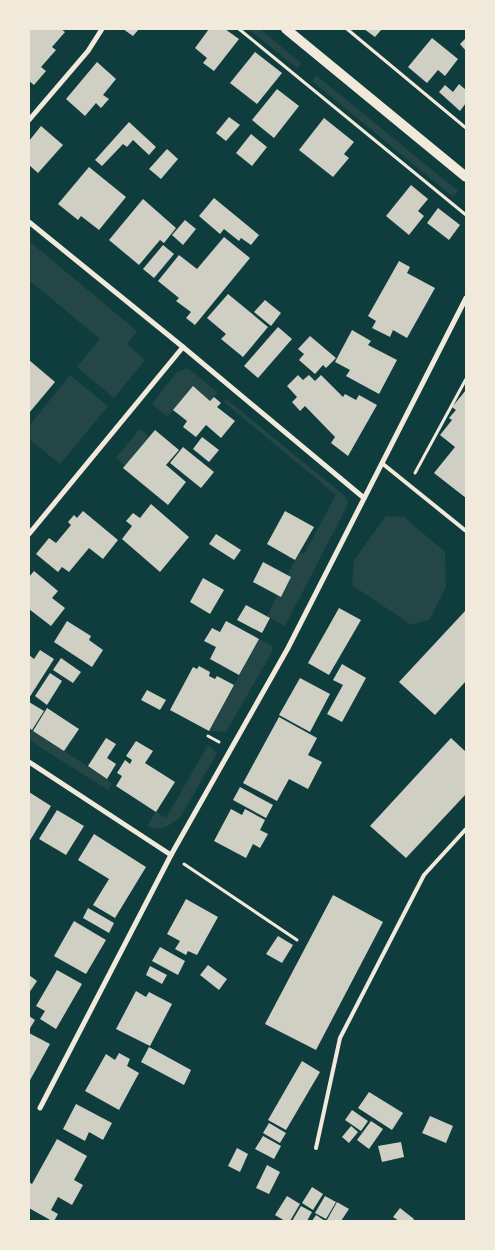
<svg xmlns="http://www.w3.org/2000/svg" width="495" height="1250" font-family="Helvetica,sans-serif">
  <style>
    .green { fill: #244646 }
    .building { fill: #cfcfc3 }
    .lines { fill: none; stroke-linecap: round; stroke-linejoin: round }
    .path { stroke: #f1e9da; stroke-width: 3 }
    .service { stroke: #f1e9da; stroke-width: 4 }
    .minor { stroke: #f1e9da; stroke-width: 5 }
    .secondary { stroke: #f1e9da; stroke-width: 10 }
  </style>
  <rect width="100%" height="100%" fill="#0f3d3e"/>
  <g class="green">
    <polygon points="248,29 260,29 301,63 297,68"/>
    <polygon points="316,75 458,191 453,197 312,81"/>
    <polygon points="29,241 137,331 127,344 145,360 114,398 77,367 100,339 29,280"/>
    <polygon points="185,369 189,369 217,392 210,401 192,387 168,417 152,404 176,373"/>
    <polygon points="70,375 108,406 60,464 29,439 29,426"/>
    <polygon points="226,399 345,496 348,501 347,506 285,626 267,616 278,595 281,597 291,578 287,575 300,552 304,554 336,495 224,402"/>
    <polygon points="140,429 149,436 125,466 116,458"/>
    <polygon points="386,516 404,517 445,552 446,587 430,619 412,625 352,585 354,560"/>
    <polygon points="259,639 271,645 273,650 226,732 209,731"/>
    <polygon points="32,730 107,779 112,784 108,790 29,740 29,735"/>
    <path d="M 208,745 L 217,753 L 183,813 C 174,824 161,833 147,826 L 156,812 L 166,818 Z"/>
  </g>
  <g class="building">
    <polygon points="29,29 61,29 65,32 52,47 56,50 41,67 46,71 34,85 29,81"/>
    <polygon points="123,29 139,29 133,36"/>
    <polygon points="209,29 225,29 239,39 214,71 203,63 207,58 195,48"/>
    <polygon points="364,29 382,29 375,37"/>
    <polygon points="432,38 458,59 445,76 438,70 427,83 408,67"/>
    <polygon points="466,38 466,51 460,44"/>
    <polygon points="255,52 282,73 257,104 230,83"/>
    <polygon points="97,62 116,79 103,95 109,99 101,108 96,103 85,116 66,99"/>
    <polygon points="459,84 466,90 466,103 460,111 439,92 445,85 453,92"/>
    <polygon points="277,89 299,106 274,138 252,120"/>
    <polygon points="229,117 240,125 226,141 216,133"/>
    <polygon points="324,118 354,142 344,154 349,158 333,177 299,150"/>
    <polygon points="129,122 156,147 149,155 133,140 127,147 123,144 102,166 95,160"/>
    <polygon points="41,126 63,145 38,173 29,165 29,141"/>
    <polygon points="251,134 267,147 252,166 236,153"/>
    <polygon points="167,149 178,159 161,179 149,169"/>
    <polygon points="89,167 126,197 99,230 81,216 78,220 58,204"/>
    <polygon points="411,185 428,199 418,211 424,216 409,235 386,216"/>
    <polygon points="214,198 259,235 251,245 241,238 239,241 224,229 220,234 199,216"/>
    <polygon points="143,199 176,228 164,243 160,240 139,265 109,240"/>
    <polygon points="438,208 460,225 449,240 427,223"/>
    <polygon points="185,220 196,229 183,245 172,235"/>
    <polygon points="224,237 250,258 195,325 186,318 191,312 176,301 179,298 158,281 179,255 197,269"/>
    <polygon points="163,245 174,254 154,278 143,269"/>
    <polygon points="399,261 410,267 407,273 435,288 407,338 393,330 390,337 372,328 376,321 368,316"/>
    <polygon points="228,294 268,327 243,357 221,339 226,334 207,318"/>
    <polygon points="265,300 281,313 271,326 254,312"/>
    <polygon points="278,327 292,339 258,378 244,366"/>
    <polygon points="352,330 371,341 368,345 397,360 379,394 346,376 350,370 335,362"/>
    <polygon points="310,336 336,358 326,368 323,365 315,374 299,360 304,354 298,349"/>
    <polygon points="29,360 55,382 29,413"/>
    <polygon points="298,375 303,380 309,375 315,381 321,375 343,397 345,394 356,400 359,395 377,405 348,456 331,443 335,437 305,406 300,411 292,402 297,397 287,386"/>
    <polygon points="193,386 210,401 214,397 221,403 217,407 235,421 221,438 206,425 196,437 183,427 187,421 173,410"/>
    <polygon points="466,390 466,498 434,473 455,447 440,435 452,420 449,418 456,410 452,407"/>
    <polygon points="155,430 179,450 166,465 186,482 168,505 123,468"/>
    <polygon points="202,437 219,450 209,462 193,449"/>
    <polygon points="183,447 214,472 201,488 170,463"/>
    <polygon points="151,504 189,537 160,572 122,539 132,526 126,521 133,513 140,518"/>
    <polygon points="83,511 118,540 103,559 89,548 69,572 62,567 58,572 36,554 49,538 56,543 71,525 68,522 74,515 77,518"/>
    <polygon points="285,511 314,527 295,560 267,544"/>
    <polygon points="216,534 241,550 234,560 209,544"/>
    <polygon points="263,562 291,577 281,597 253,582"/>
    <polygon points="34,571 58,591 52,598 65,608 51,626 29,609 29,577"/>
    <polygon points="203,578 224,590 210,614 190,602"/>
    <polygon points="246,605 270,618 262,633 237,620"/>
    <polygon points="339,608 361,620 329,675 308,663"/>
    <polygon points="466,610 466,681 435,715 399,682"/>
    <polygon points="67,621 91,636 89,640 103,650 92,667 54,642"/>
    <polygon points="226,621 259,639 239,675 210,659 216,647 204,641 212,628 220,632"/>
    <polygon points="40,650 54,659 29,698 29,655 34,659"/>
    <polygon points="61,658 81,672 73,683 53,670"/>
    <polygon points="342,664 366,678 342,722 327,714 343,685 333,680"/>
    <polygon points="199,666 210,672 209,676 215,679 217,676 234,685 209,731 170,710 193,667 197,669"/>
    <polygon points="50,673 62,681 47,705 35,696"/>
    <polygon points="300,678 330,694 310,732 279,715"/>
    <polygon points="147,690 166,700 160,710 141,700"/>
    <polygon points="29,702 44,711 32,730 29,728"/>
    <polygon points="47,708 79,729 64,751 33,731"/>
    <polygon points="279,717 317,738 308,755 322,762 308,789 289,779 277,801 243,783"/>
    <polygon points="106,738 116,744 107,758 116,764 107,779 88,766"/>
    <polygon points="451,738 466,752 466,794 406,858 370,826"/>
    <polygon points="136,741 153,751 145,763 175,782 156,812 116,786 122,776 117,773 125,760 130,764 132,760 126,756"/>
    <polygon points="240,787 273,805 266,818 233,800"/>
    <polygon points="29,792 51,806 29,842"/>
    <polygon points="231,809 242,815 245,809 265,820 260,830 268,834 260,848 253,844 246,858 214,841"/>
    <polygon points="57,810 84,826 66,855 39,839"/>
    <polygon points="94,834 146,867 115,918 93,905 109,879 78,860"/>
    <polygon points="333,895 383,922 316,1050 265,1024"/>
    <polygon points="186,899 218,917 197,955 188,951 186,955 175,949 180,941 167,934"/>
    <polygon points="88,908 114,923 109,933 83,918"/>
    <polygon points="74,921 106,940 86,974 54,956"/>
    <polygon points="278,936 293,945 282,963 266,954"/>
    <polygon points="160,947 185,961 178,975 152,961"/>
    <polygon points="208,965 227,979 219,990 200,975"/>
    <polygon points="150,966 167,975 162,984 146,975"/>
    <polygon points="57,970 82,984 56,1029 40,1019 45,1011 36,1006"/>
    <polygon points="29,975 37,981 29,993"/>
    <polygon points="136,991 146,997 149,992 172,1004 150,1046 116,1029"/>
    <polygon points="29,1016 35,1020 29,1030"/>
    <polygon points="29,1033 50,1044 29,1082"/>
    <polygon points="149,1047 191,1070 184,1085 141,1062"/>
    <polygon points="119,1053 130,1059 127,1066 139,1073 119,1110 85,1091 106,1054 115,1060"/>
    <polygon points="302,1061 320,1072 286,1130 268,1120"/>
    <polygon points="369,1092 403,1113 392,1130 358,1108"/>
    <polygon points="76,1104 112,1123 103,1140 89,1132 85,1141 63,1129"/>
    <polygon points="352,1110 368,1121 361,1131 345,1120"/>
    <polygon points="430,1116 453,1126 446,1143 422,1133"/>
    <polygon points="371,1121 383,1129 369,1149 357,1140"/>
    <polygon points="269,1123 286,1133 280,1143 263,1133"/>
    <polygon points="351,1126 358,1132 349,1143 342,1137"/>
    <polygon points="263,1136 281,1146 274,1159 255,1149"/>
    <polygon points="57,1139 87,1156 74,1180 83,1185 72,1205 58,1197 51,1210 58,1214 54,1221 52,1221 29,1208 29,1182 32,1184"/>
    <polygon points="401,1142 404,1157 382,1162 378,1146"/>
    <polygon points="237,1148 248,1154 240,1172 228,1166"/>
    <polygon points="267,1165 280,1172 269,1194 256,1188"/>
    <polygon points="312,1187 323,1194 313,1210 302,1203"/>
    <polygon points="287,1196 300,1204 290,1221 285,1221 275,1215"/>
    <polygon points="325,1196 336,1202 326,1219 315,1213"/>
    <polygon points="337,1202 349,1209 341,1221 329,1221 327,1220"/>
    <polygon points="301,1206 312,1212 307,1221 292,1221"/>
    <polygon points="400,1208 414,1219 413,1221 399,1221 393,1217"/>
    <polygon points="316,1215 325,1221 312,1221"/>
  </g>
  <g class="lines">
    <g class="path">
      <polyline points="239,29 466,215"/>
      <polyline points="347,29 466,128"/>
      <polyline points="415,473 466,379"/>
      <polyline points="208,736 219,742"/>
      <polyline points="184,864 297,940"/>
    </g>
    <g class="service">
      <polyline points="383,464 466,531"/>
      <polyline points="316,1148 340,1038 424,875 466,829"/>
    </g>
    <g class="minor">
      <polyline points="29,120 88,51 102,29"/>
      <polyline points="29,222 183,347 364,498"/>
      <polyline points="29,534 183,347"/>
      <polyline points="29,762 171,855"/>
      <polyline points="40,1108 171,855 288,648 466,298"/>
    </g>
    <polyline class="secondary" points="286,29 466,177"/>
  </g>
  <rect width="495" height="1250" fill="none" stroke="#f1e9da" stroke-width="60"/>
</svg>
